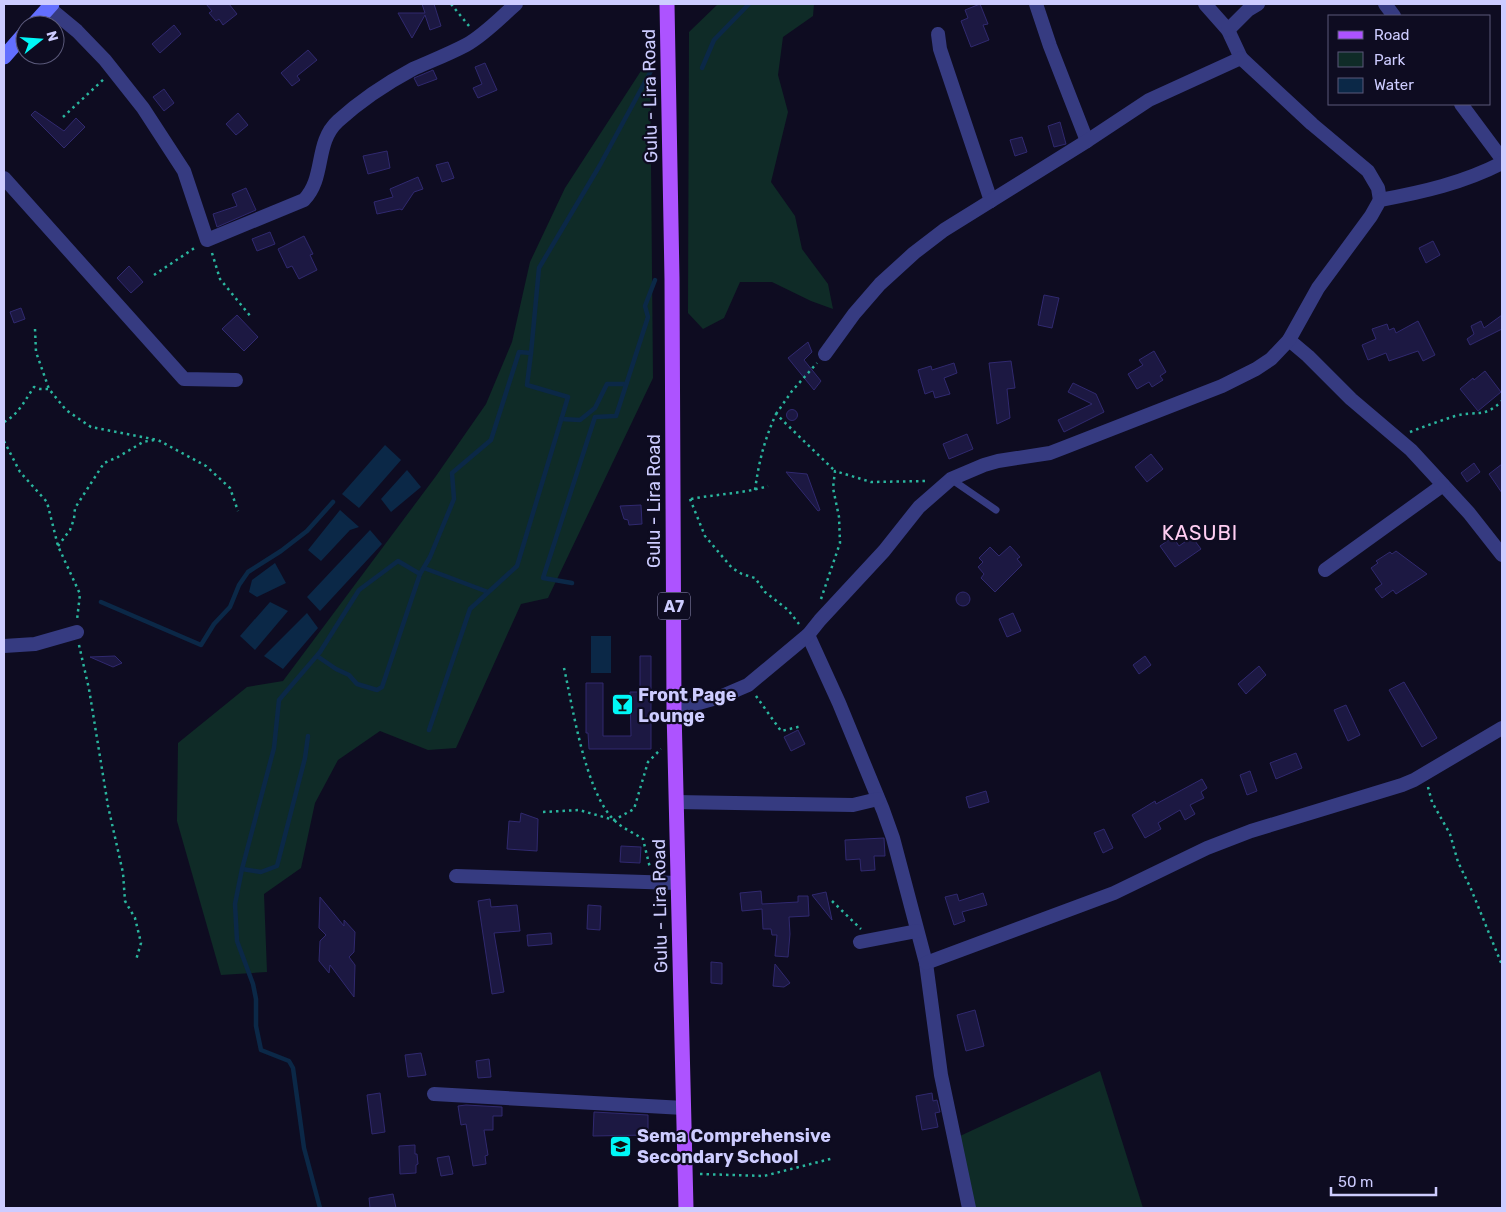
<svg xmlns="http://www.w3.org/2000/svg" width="1506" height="1212" font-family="Rubik,sans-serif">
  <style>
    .green { fill: #0f2b27 }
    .water { fill: #0b2847 }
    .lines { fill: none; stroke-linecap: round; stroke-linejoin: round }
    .stream { stroke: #0b2847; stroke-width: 4.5 }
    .building { fill: #1c1842; stroke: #30296f }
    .path { stroke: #2ab59e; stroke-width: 2.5; stroke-dasharray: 2.5 4; stroke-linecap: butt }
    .lane { stroke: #363b81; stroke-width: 7 }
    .street { stroke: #363b81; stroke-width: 14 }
    .secondary { stroke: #636fff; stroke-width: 15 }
    .primary { stroke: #ad53ff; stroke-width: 15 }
    .labels { text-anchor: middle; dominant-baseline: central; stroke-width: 4.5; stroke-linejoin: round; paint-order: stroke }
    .shield { fill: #0e0c21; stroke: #9492bc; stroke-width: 1 }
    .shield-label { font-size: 16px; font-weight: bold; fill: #cdccff }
    .street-label { font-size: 18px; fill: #cdccff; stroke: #0e0c21 }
    .poi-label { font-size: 18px; font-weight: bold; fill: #cdccff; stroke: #0e0c21; text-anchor: start }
    .quarter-label { font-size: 20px; letter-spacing: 1px; fill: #ffcef2; stroke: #0e0c21 }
  </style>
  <rect width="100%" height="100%" fill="#0e0c21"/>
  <g class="green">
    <polygon points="718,4 814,4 813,16 783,37 778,75 788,112 771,182 795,216 802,249 828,284 833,309 811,301 772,282 740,282 724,318 703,329 688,313 689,32"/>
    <polygon points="650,57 653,378 548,598 521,604 456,748 428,750 380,731 338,760 315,803 301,868 264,894 267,972 221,975 177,821 178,743 247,687 283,681 436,476 486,404 512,342 530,262 565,188"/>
    <polygon points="1100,1071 1143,1208 975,1208 960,1136"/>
  </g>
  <g class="water">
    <polygon points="385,445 401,460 359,508 342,494"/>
    <polygon points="407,470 421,487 391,512 381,499"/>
    <polygon points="340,510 359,527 350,530 321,561 308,550"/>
    <polygon points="370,530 382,544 320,611 307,597"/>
    <polygon points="275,563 286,583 257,597 249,592 252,580"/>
    <polygon points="270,602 288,611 255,650 240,636"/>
    <polygon points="307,613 318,628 283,669 264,656"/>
    <rect x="591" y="636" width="20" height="37"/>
  </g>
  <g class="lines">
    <g class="stream">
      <polyline points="702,68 714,40 749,4"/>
      <polyline points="561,419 580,420 595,408 607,384 626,384"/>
      <polyline points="424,568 488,592"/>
      <polyline points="572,583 543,578 595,417 616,416 648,317 645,306 655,280"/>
      <polyline points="101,602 201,645 214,624 230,607 239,585 248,572 281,551 307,531 333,502"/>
      <polyline points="317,656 336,669 349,675 357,684 377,690 382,687 420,574"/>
      <polyline points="429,730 470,609 517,566 568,397 527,385 531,353"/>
      <polyline points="242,869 261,872 277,866 305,758 308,736"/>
      <polyline points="320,1208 304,1148 293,1068 289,1061 261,1050 256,1026 256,999 253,984 237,941 235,904 242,869 274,748 279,700 320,652 359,590 398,561 420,574 430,557 454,499 452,473 491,440 519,352 531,353 539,268 600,165 652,69"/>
    </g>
  </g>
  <g class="building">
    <polygon points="206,4 229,4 237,14 223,25 219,19 216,21 209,13 212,11"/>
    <polygon points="422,4 434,4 441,26 430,30 425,15 412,38 398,13 425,13"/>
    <polygon points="980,4 988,24 983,25 989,40 971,47 961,21 968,18 965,10"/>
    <polygon points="174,25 181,34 160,53 152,44"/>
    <polygon points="308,50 317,60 297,76 300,80 292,86 281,73"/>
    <polygon points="485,63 497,90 478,98 473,88 482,84 475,67"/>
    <polygon points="433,70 437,79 418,86 414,78"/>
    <polygon points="164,89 174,103 164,111 153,97"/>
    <polygon points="35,111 64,131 76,118 85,127 64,148 31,115"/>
    <polygon points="238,113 248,125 236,135 226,124"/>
    <polygon points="1060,122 1066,144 1054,147 1048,126"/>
    <polygon points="1022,137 1027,152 1015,156 1010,140"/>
    <polygon points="387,151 390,168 368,174 363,156"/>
    <polygon points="448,162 454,178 442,182 436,165"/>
    <polygon points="418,177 423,189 414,192 402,210 400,209 377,214 374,202 393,197 390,189"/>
    <polygon points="246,188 256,210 217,227 213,214 237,206 232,194"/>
    <polygon points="270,232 275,244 257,251 252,239"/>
    <polygon points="304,236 313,254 310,255 317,270 299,279 292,266 287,268 278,249"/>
    <polygon points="1433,241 1440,255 1426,263 1419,248"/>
    <polygon points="129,266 143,282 131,293 117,278"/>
    <polygon points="1044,295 1059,298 1052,328 1038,325"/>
    <polygon points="21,308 25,319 14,323 10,312"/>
    <polygon points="237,315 258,337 244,351 222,329"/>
    <polygon points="1502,315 1502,329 1470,345 1467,339 1474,334 1471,326 1481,321 1484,328"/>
    <polygon points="1418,321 1435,355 1423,361 1418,351 1389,361 1386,353 1368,360 1362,345 1376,339 1372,329 1387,324 1389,330 1394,328 1396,333"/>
    <polygon points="808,342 812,352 804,360 821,381 814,390 788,358"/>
    <polygon points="1154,351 1166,372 1160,376 1163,380 1152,387 1149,382 1137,389 1128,374 1143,365 1139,360"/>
    <polygon points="1011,361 1015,388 1007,389 1010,418 997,424 989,363"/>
    <polygon points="954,363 957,373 944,378 950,394 935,398 933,391 925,394 918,370 931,366 932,370"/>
    <polygon points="1485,371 1501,392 1478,411 1460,389 1473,378 1474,380"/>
    <polygon points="1073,383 1096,394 1104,412 1064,432 1058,420 1092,404 1068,392"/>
    <circle cx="792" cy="415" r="5.5"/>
    <polygon points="967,434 973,449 949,459 943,444"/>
    <polygon points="1151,454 1163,469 1147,482 1135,467"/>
    <polygon points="1474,463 1480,472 1467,482 1461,473"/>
    <polygon points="1502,464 1502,493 1489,474"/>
    <polygon points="786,472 807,474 820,510 818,511"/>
    <polygon points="641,505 642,524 629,525 628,520 624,519 620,506"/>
    <polygon points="1173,537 1179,546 1192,537 1201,549 1175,567 1160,546"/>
    <polygon points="1010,546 1020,557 1017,559 1022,565 995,592 981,578 984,574 978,567 983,562 979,558 990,547 999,556"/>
    <polygon points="1396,551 1427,574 1396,594 1393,590 1382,598 1375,589 1382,584 1371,568 1378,563 1376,561 1390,552 1392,554"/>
    <circle cx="963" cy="599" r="7"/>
    <polygon points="1013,613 1021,631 1007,637 999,619"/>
    <polygon points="115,656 122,663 113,667 90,657"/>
    <polygon points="640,656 651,656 651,749 589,749 588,733 586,733 586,683 603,683 603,736 631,736 630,692 640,692"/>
    <polygon points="1145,656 1151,665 1139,674 1133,665"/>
    <polygon points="1259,666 1266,675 1246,694 1238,684"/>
    <polygon points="1404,682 1437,738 1422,747 1389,690"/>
    <polygon points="1346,705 1360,735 1348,741 1334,710"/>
    <polygon points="798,730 805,744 791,751 784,737"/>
    <polygon points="1296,753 1302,768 1276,779 1270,763"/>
    <polygon points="1250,771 1257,791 1247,795 1240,775"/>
    <polygon points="1202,779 1207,788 1201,792 1204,798 1190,805 1195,814 1185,820 1180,810 1158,823 1161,829 1145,838 1132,815 1155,801 1156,804"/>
    <polygon points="986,791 989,802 969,808 966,797"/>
    <polygon points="521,813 538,819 537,851 507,849 509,821 520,822"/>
    <polygon points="1104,829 1113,848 1103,853 1094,833"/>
    <polygon points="884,838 885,856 874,856 875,870 861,871 860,859 846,860 845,840"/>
    <polygon points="621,846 641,847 640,863 620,862"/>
    <polygon points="761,891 762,904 798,902 798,896 808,896 809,916 789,917 790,934 788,957 775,956 777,935 772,935 771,929 763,929 762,909 742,911 740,893"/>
    <polygon points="826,892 832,920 812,895"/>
    <polygon points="983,893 987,905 962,912 965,921 954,925 945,897 957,894 959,901"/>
    <polygon points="320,897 344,926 344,920 355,932 354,952 349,957 355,965 354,997 330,965 329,973 319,961 320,941 326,935 319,928"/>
    <polygon points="490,899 491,907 517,905 520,931 494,933 504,992 492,994 478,901"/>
    <polygon points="588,905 601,906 600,930 587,929"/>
    <polygon points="551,933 552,944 528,946 527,935"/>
    <polygon points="711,962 722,963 722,984 711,983"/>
    <polygon points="775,964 790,983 784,987 773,986"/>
    <polygon points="975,1010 984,1046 966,1051 957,1015"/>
    <polygon points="421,1053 426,1075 408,1077 405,1055"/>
    <polygon points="489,1059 491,1077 478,1078 476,1061"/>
    <polygon points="380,1093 385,1132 372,1134 367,1095"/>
    <polygon points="932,1093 933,1101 937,1100 940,1112 935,1113 938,1127 922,1130 916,1096"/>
    <polygon points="466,1105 502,1107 502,1116 493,1116 493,1130 484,1130 488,1155 485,1156 486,1164 473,1166 466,1124 461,1125 458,1106"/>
    <polygon points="594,1112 648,1115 648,1135 593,1136"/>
    <polygon points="415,1145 415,1154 417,1154 418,1164 416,1165 416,1173 400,1174 399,1146"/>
    <polygon points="449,1156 453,1174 441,1176 437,1158"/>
    <polygon points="393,1194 396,1208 370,1208 369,1198"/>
  </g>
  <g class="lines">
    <g class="path">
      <polyline points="451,4 469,26"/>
      <polyline points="63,117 104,79"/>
      <polyline points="212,253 220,279 251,317"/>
      <polyline points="154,275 196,247"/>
      <polyline points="35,329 36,352 49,389 66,410 91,427 158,440 206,466 230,488 238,511"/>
      <polyline points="776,414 792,391 817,363"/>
      <path d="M 4,422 C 19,414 25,400 34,387 L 40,389 L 49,389"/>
      <path d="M 1410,432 C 1425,426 1440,421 1455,416 C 1477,410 1483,419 1502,401"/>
      <polyline points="4,441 20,472 47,502 58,546 80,594 77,620"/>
      <path d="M 755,490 C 759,461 764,441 776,414 L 835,471"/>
      <polyline points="690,499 705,536 732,568 742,574 755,578 765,592 788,610 799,624"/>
      <path d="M 691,499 C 716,494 742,494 768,486"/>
      <polyline points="58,546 70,530 74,519 75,508 104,463 118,457 143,442 154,440"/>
      <polyline points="821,599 840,543 839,517 833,488 835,471 871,482 928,481"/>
      <polyline points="79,645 89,689 108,806 123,873 125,901 135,918 141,943 136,960"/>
      <path d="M 564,668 C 573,708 585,791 614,820 C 622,828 634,833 643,839 L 650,868"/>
      <polyline points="756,696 781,731 802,726"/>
      <polyline points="1428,787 1432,802 1450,834 1458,862 1471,889 1502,965"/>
      <polyline points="543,812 579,810 614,820 634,809 648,762 661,749"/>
      <polyline points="832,901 861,929"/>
      <polyline points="700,1174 764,1176 834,1158"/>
    </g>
    <polyline class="lane" points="951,479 996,510"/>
    <g class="street">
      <polyline points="1036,4 1050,46 1087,141"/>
      <polyline points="1205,4 1228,30 1241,58"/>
      <polyline points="1385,4 1394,16"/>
      <path d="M 48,7 L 77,31 L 105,60 L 143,108 L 184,171 L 207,240 L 304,200 C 326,177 314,143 338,121 C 360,101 387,83 413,69 C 431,61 449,54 466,45 C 484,35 500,18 516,4"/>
      <polyline points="1228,30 1248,10 1258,4"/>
      <polyline points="938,34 940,49 991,201"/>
      <polyline points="1461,104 1502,159"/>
      <polyline points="4,178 184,379 236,380"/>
      <polyline points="1289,340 1308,356 1351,399 1411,450 1469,513 1502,555"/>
      <polyline points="825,354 854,314 880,284 914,253 944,230 1087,141 1149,100 1241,58 1312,124 1368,171 1378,188 1380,200"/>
      <polyline points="1325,570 1443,485"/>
      <polyline points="808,635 839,703 883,810 893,838 926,963 941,1075 969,1208"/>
      <polyline points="4,646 35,644 77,632"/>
      <path d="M 674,710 L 720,697 L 748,685 L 808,635 L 820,620 L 884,551 L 919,507 L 951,479 L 984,465 L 998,461 L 1050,453 L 1063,448 L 1222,386 L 1256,369 L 1271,359 L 1289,340 L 1318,288 L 1371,216 L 1380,200 C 1423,192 1463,183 1502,163"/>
      <polyline points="676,802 853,805 878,799"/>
      <polyline points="456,876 677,883"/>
      <polyline points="860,942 917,931"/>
      <polyline points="926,963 1114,893 1207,848 1251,831 1402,785 1414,780 1502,728"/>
      <polyline points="434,1094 684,1108"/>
    </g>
    <g class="secondary">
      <polyline points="33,25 52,4"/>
      <polyline points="4,57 25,33"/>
    </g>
    <polyline class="primary" points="667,4 672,279 674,710 686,1208"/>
  </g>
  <defs>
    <symbol id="bar-square" viewBox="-11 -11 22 22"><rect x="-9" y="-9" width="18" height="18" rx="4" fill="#00f7f7" stroke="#0e0c21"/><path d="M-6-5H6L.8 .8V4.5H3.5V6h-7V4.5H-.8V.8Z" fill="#111"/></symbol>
    <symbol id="school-square" viewBox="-11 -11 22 22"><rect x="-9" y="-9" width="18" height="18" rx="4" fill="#00f7f7" stroke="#0e0c21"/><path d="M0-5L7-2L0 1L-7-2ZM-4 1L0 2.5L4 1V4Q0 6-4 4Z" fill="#111"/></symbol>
  </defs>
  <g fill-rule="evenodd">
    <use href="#bar-square" x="610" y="692" width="25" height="25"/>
    <use href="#school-square" x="608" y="1134" width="25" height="25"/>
  </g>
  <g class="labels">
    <rect class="shield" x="658" y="592.5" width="32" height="27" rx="4"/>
    <g class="shield-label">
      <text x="674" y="606">A7</text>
    </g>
    <g class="street-label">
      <text transform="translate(650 96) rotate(-91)">Gulu - Lira Road</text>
      <text transform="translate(654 501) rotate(-90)">Gulu - Lira Road</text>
      <text transform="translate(660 906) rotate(-91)">Gulu - Lira Road</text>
    </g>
    <g class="poi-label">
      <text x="638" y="695">Front Page<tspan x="638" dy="21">Lounge</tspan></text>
      <text x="637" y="1136">Sema Comprehensive<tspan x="637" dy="21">Secondary School</tspan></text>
    </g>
    <g class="quarter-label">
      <text x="1200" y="533">KASUBI</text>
    </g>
  </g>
  <rect width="1506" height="1212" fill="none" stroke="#cdccff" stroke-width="10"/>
  <rect x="1328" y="15" width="162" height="90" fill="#0e0c21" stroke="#5a597a"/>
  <rect x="1338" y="31" width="25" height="8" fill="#ad53ff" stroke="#5a597a"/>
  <text x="1374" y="40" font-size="15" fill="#cdccff">Road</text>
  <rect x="1338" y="52" width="25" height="15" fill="#0f2b27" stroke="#5a597a"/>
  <text x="1374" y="65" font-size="15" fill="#cdccff">Park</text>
  <rect x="1338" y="78" width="25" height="15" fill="#0b2847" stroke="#5a597a"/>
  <text x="1374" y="90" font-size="15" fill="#cdccff">Water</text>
  <g transform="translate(40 40) rotate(73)"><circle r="24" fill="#0e0c21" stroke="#5a597a"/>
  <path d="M0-4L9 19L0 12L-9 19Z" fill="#00f7f7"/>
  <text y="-8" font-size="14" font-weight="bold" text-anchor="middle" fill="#cdccff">N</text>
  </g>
  <path d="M1331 1187v8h105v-8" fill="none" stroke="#cdccff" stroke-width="2.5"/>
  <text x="1338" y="1187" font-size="15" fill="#cdccff" stroke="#0e0c21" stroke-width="4" paint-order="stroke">50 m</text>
</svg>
